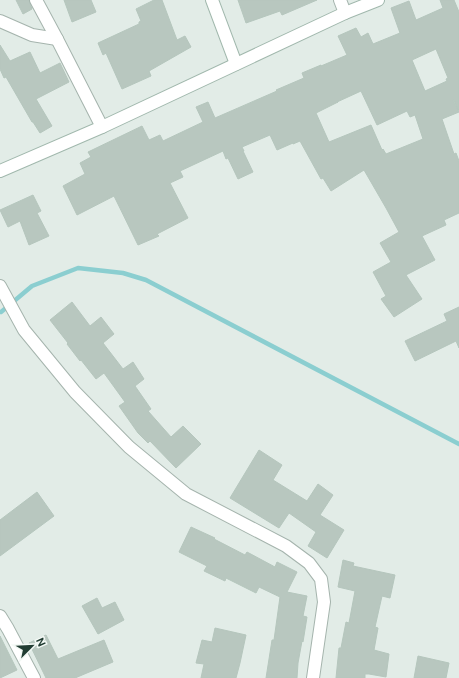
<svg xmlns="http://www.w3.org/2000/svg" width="459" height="678" font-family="'DM Sans',sans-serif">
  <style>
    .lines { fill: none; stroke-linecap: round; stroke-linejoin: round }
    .stream { stroke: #8bced0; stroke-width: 4.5 }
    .building { fill: #b8c7bf; stroke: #b5c6bd; fill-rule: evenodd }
    .street-casing { stroke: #a5b4ad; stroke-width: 14 }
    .secondary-casing { stroke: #a1b8ad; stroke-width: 14 }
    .street { stroke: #fff; stroke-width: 12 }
    .secondary { stroke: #fff; stroke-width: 12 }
  </style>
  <rect width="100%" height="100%" fill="#e2ece7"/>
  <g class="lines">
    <polyline class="stream" points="0,312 1,312 32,286 78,268 123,273 146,280 459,444"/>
  </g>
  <g class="building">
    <polygon points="16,0 29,0 32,9 23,14"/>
    <polygon points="64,0 91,0 96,12 72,22"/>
    <polygon points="154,0 162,0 177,40 185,36 191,47 149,71 151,76 122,89 106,53 103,55 98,43 139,24 139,22 141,21 136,9"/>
    <polygon points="238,0 317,0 282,15 280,11 246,23"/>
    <path d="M 440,0 L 454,0 L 459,12 L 459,110 L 458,110 L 454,100 L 453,100 L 459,112 L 442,119 L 454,154 L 456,153 L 459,161 L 459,213 L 444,220 L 446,225 L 422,236 L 435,260 L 406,275 L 422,299 L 394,317 L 381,299 L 386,296 L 373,272 L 391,262 L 380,243 L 399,232 L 386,208 L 364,170 L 331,191 L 323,178 L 321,179 L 300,141 L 293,144 L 293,143 L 277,150 L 270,135 L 242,147 L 244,151 L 243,151 L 253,172 L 238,179 L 228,158 L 226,159 L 223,151 L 180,171 L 183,177 L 170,183 L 188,218 L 157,234 L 159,236 L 138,245 L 114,196 L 77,215 L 63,186 L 85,174 L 80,163 L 91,157 L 88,152 L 142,126 L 149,140 L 160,135 L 163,141 L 203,122 L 196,107 L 208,102 L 215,118 L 277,91 L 276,90 L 304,78 L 302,73 L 321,65 L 321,66 L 347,55 L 338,36 L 356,28 L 361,37 L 368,33 L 373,44 L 400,33 L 391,8 L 409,1 L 416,20 L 443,8 ZM 436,49 L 448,78 L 446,79 L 447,81 L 425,91 L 412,60 ZM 361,91 L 377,125 L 407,111 L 410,117 L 415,115 L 423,139 L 386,154 L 383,149 L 382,150 L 371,125 L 329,142 L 316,113 L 338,102 L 337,102 Z"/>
    <polygon points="0,45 10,61 30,52 40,73 60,63 69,82 36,99 52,126 40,133 33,122 32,122 6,77 4,78 0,69"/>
    <polygon points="33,195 41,211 37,213 49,236 29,245 20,221 8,227 0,210"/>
    <polygon points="72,302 90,326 101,317 114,334 103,343 123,369 133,362 144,379 135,386 151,409 148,411 171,437 183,426 201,444 176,468 150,441 148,443 138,433 119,406 125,402 104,373 96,379 81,360 80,361 67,344 68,343 50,320"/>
    <polygon points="459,307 459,348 456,341 415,361 405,341 447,321 444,314"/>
    <polygon points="259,450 282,465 273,480 307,501 318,484 333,495 320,515 344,530 327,558 308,546 316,532 289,513 279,528 230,498"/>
    <polygon points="37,492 54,516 0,556 0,520"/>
    <polygon points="191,527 215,538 214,539 245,555 247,552 275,567 277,562 297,572 287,592 307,596 303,616 307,617 303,642 302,641 298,663 297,678 266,678 272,640 274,640 280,597 259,587 256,593 226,578 225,581 204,571 207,566 179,552"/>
    <polygon points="343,560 354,563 353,566 395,575 390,598 382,596 375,627 378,628 374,650 389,654 386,677 369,674 365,674 365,678 336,678 339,648 341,648 346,622 349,623 355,591 338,587"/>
    <polygon points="97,598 102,608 115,602 124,620 98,634 82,606"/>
    <polygon points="215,628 246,635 240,663 236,678 201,678 204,664 196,663 202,640 212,642"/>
    <polygon points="46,635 58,659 104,640 113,662 75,678 46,678 29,643"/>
    <polygon points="0,636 17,670 0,678"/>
    <polygon points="418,656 449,663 446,678 414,678"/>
  </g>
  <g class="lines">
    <defs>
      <g id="street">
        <polyline points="36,0 57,39 102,127"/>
        <polyline points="340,0 345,13"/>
        <polyline points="0,21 32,35 57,39"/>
        <polyline points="0,286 24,330 75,392 129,447 186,494 286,546 309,563 321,579 324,602 313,678"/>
        <polyline points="0,616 8,629 34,678"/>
      </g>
      <g id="secondary">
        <polyline points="212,0 236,64"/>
        <polyline points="0,171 102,127 345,13 378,0"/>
      </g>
    </defs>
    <use href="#street" class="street-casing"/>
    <use href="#secondary" class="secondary-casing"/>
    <use href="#street" class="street"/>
    <use href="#secondary" class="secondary"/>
  </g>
  <g transform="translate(32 646) rotate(66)" stroke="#f3f9f5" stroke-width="3" paint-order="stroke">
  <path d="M0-3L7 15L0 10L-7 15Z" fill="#223d33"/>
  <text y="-6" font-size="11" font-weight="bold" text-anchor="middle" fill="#223d33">N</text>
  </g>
</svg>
